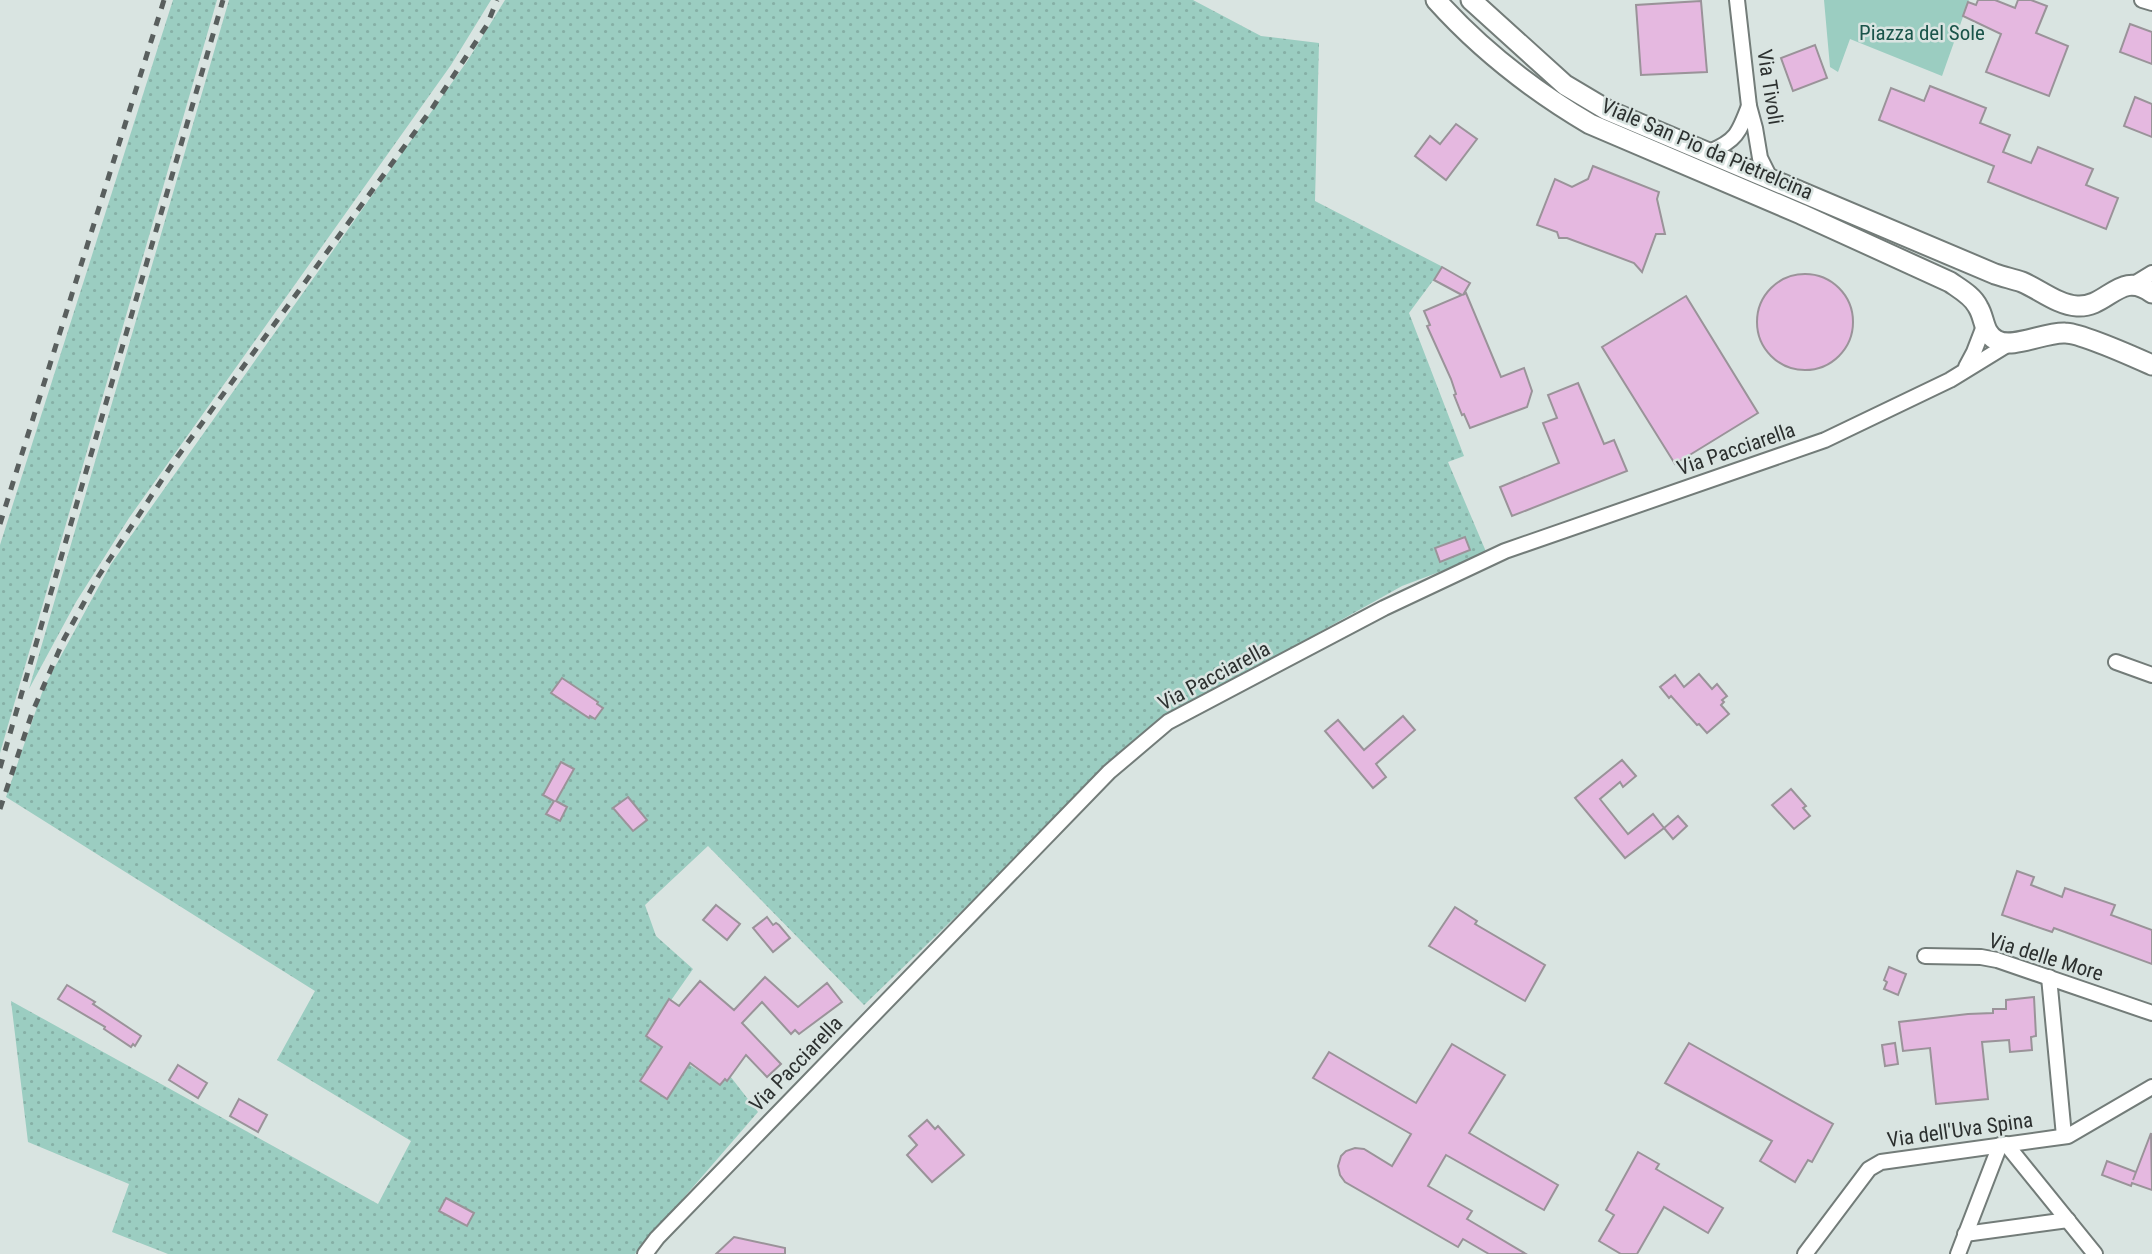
<svg xmlns="http://www.w3.org/2000/svg" width="2152" height="1254" font-family="'Roboto Condensed',sans-serif">
  <style>
    .grass { fill: url(#grass-dots) }
    .park { fill: #9bcdc1 }
    .building { fill: #e5b8e0; stroke: #9a9399; stroke-width: 2 }
    .lines { fill: none; stroke-linecap: round; stroke-linejoin: round }
    .street-casing { stroke: #737c79; stroke-width: 18 }
    .secondary-casing { stroke: #737c79; stroke-width: 23 }
    .street { stroke: #fff; stroke-width: 14 }
    .secondary { stroke: #fff; stroke-width: 19 }
    .rail { stroke: #595f5e; stroke-width: 5; stroke-dasharray: 9 9; stroke-linecap: butt }
    .labels { text-anchor: middle; dominant-baseline: central; stroke-width: 5; stroke-linejoin: round; paint-order: stroke }
    .park-label { font-size: 21px; fill: #1a544a; stroke: #d9e4e1 }
    .street-label { font-size: 21px; fill: #2c302f; stroke: #d9e4e1 }
  </style>
  <defs>
    <pattern id="grass-dots" width="8" height="8" patternUnits="userSpaceOnUse" patternTransform="scale(1.75)"><rect width="8" height="8" fill="#9bcdc1"/><path d="M2 2h.1M6 6h.1" fill="none" stroke="#86b0a6" stroke-width="1.8" stroke-linecap="round"/></pattern>
  </defs>
  <rect width="100%" height="100%" fill="#d9e4e1"/>
  <g class="grass">
    <polygon points="173,0 217,0 0,753 0,545"/>
    <polygon points="229,0 491,0 451,65 129,518 76,602 29,689"/>
    <polygon points="505,0 1193,0 1261,36 1319,43 1315,201 1443,267 1409,313 1464,456 1448,462 1487,554 1402,586 1157,723 864,1005 708,846 645,905 656,936 693,969 646,1036 720,1085 730,1076 758,1112 635,1254 168,1254 112,1232 129,1184 28,1142 11,1001 378,1204 411,1141 277,1060 315,991 6,797 44,687 111,564 468,60"/>
  </g>
  <polygon class="park" points="1824,0 1969,0 1942,76 1850,39 1838,72 1830,67"/>
  <g class="building">
    <polygon points="1978,0 1995,0 2015,8 2018,0 2031,0 2047,6 2036,33 2068,46 2049,96 1986,72 2001,34 1963,16 1968,2 1976,5"/>
    <polygon points="1701,1 1707,72 1641,75 1636,5"/>
    <polygon points="2130,24 2152,32 2152,64 2120,52"/>
    <polygon points="1815,45 1827,78 1793,91 1781,58"/>
    <polygon points="1930,86 1986,108 1980,123 2010,135 2003,152 2031,163 2038,147 2093,169 2086,185 2118,198 2106,229 1988,182 1994,166 1879,120 1891,88 1924,101"/>
    <polygon points="2135,97 2152,104 2152,137 2124,126"/>
    <polygon points="1456,124 1477,139 1446,180 1415,156 1430,136 1440,144"/>
    <polygon points="1593,166 1659,192 1657,199 1665,234 1656,234 1642,272 1634,263 1567,238 1559,238 1557,232 1537,225 1555,179 1572,187 1588,179"/>
    <polygon points="1442,267 1470,283 1463,295 1466,293 1501,377 1524,368 1532,391 1527,407 1470,428 1464,414 1462,415 1454,395 1456,394 1451,379 1427,326 1430,325 1424,311 1462,295 1434,280"/>
    <circle cx="1805" cy="322" r="48"/>
    <polygon points="1686,296 1758,413 1675,464 1602,347"/>
    <polygon points="1578,383 1604,444 1614,440 1627,471 1512,516 1500,487 1559,463 1543,423 1557,418 1548,395"/>
    <polygon points="1465,537 1470,550 1440,562 1435,548"/>
    <polygon points="1699,674 1712,689 1717,684 1727,696 1722,700 1724,702 1721,705 1729,714 1707,733 1699,724 1697,725 1671,696 1669,698 1660,687 1675,675 1684,687"/>
    <polygon points="562,678 598,702 597,704 603,708 595,719 590,716 589,718 551,693"/>
    <polygon points="1403,716 1415,730 1376,764 1386,777 1373,788 1325,731 1338,720 1364,750"/>
    <polygon points="1622,760 1636,776 1623,787 1620,782 1600,799 1628,834 1653,814 1664,828 1625,858 1575,798"/>
    <polygon points="561,762 574,769 556,801 567,807 560,821 546,814 554,801 543,795"/>
    <polygon points="1791,789 1806,806 1803,808 1810,816 1794,829 1772,805"/>
    <polygon points="628,797 647,820 633,831 613,808"/>
    <polygon points="1678,816 1687,826 1673,839 1664,828"/>
    <polygon points="2017,871 2034,877 2031,885 2062,897 2065,888 2115,905 2111,915 2152,930 2152,964 2054,928 2052,932 2002,915"/>
    <polygon points="716,905 740,924 727,940 703,920"/>
    <polygon points="1455,907 1477,921 1475,924 1545,965 1525,1001 1429,946"/>
    <polygon points="767,917 773,925 776,923 779,925 790,938 773,952 753,928"/>
    <polygon points="1889,967 1906,974 1898,995 1884,989 1887,982 1884,980"/>
    <polygon points="765,977 798,1007 827,983 842,1002 799,1034 795,1030 791,1034 762,1002 742,1023 781,1064 767,1077 746,1055 727,1081 725,1079 720,1085 690,1063 667,1099 640,1081 662,1047 646,1036 669,999 679,1006 700,981 734,1010"/>
    <polygon points="67,985 95,1002 93,1004 141,1036 135,1046 133,1044 131,1047 104,1029 105,1027 58,999"/>
    <polygon points="2034,997 2036,1036 2031,1037 2032,1050 2010,1052 2009,1040 1982,1042 1988,1099 1936,1104 1930,1048 1903,1051 1899,1022 1968,1014 1993,1013 1993,1009 2006,1009 2006,1000"/>
    <polygon points="1689,1043 1833,1124 1812,1162 1808,1160 1795,1182 1760,1161 1772,1141 1665,1083"/>
    <polygon points="1895,1043 1898,1064 1885,1066 1882,1045"/>
    <polygon points="1452,1044 1505,1075 1469,1133 1558,1185 1544,1210 1446,1155 1428,1186 1472,1211 1467,1219 1526,1254 1489,1254 1463,1239 1458,1247 1345,1182 1340,1175 1338,1166 1341,1156 1346,1151 1355,1148 1364,1149 1392,1166 1411,1134 1313,1078 1329,1052 1416,1103"/>
    <polygon points="178,1065 207,1083 198,1098 169,1080"/>
    <polygon points="239,1099 267,1115 258,1132 230,1116"/>
    <polygon points="927,1120 935,1129 938,1126 964,1155 932,1182 907,1155 917,1145 909,1136"/>
    <polygon points="2151,1133 2152,1190 2132,1183 2131,1186 2102,1175 2107,1161 2136,1172 2133,1180"/>
    <polygon points="1638,1152 1659,1164 1656,1169 1723,1208 1708,1233 1664,1207 1637,1254 1621,1254 1599,1241 1614,1215 1606,1210"/>
    <polygon points="446,1198 474,1213 467,1226 439,1211"/>
    <polygon points="734,1237 785,1248 785,1254 716,1254"/>
  </g>
  <g class="lines">
    <defs>
      <g id="street">
        <polyline points="1737,0 1749,106 1755,128 1760,158 1770,178"/>
        <polyline points="2142,0 2152,3"/>
        <path d="M 1709,152 C 1736,141 1739,133 1749,106"/>
        <polyline points="2134,284 2152,273"/>
        <polyline points="1966,367 1974,352 1984,326"/>
        <polyline points="2116,662 2152,675"/>
        <polyline points="1925,956 1981,957 1997,960 2152,1013"/>
        <polyline points="2049,977 2064,1136"/>
        <polyline points="2006,1144 2095,1254"/>
        <polyline points="1965,1234 2068,1220"/>
        <polyline points="645,1254 657,1238 1109,772 1168,722 1384,608 1505,551 1825,440 1950,380 2007,345"/>
        <polyline points="1805,1254 1869,1169 1881,1162 2068,1136 2152,1087"/>
        <polyline points="1958,1254 2000,1145"/>
      </g>
      <g id="secondary">
        <path d="M 1436,0 C 1480,49 1534,91 1590,124 L 1801,214 L 1950,282 C 1960,289 1973,296 1978,307 C 1985,318 1983,333 1996,340 C 2012,350 2044,332 2065,333 C 2081,333 2134,357 2152,365"/>
        <path d="M 1471,0 L 1565,85 L 1607,110 L 1995,274 C 2004,277 2013,279 2022,282 C 2039,289 2058,305 2077,306 C 2108,308 2120,269 2152,293"/>
      </g>
    </defs>
    <use href="#street" class="street-casing"/>
    <use href="#secondary" class="secondary-casing"/>
    <use href="#street" class="street"/>
    <use href="#secondary" class="secondary"/>
    <g class="rail">
      <polyline points="0,524 164,0"/>
      <polyline points="0,768 223,0"/>
      <polyline points="0,809 32,713 64,639 98,577 175,460 431,110 487,25 497,0"/>
    </g>
  </g>
  <g class="labels">
    <g class="park-label">
      <text x="1922" y="33">Piazza del Sole</text>
    </g>
    <g class="street-label">
      <text transform="translate(1770 87) rotate(81)">Via Tivoli</text>
      <text transform="translate(1707 149) rotate(23)">Viale San Pio da Pietrelcina</text>
      <text transform="translate(1736 449) rotate(-19)">Via Pacciarella</text>
      <text transform="translate(1214 676) rotate(-28)">Via Pacciarella</text>
      <text transform="translate(2046 957) rotate(17)">Via delle More</text>
      <text transform="translate(796 1064) rotate(-46)">Via Pacciarella</text>
      <text transform="translate(1960 1130) rotate(-8)">Via dell'Uva Spina</text>
    </g>
  </g>
</svg>
